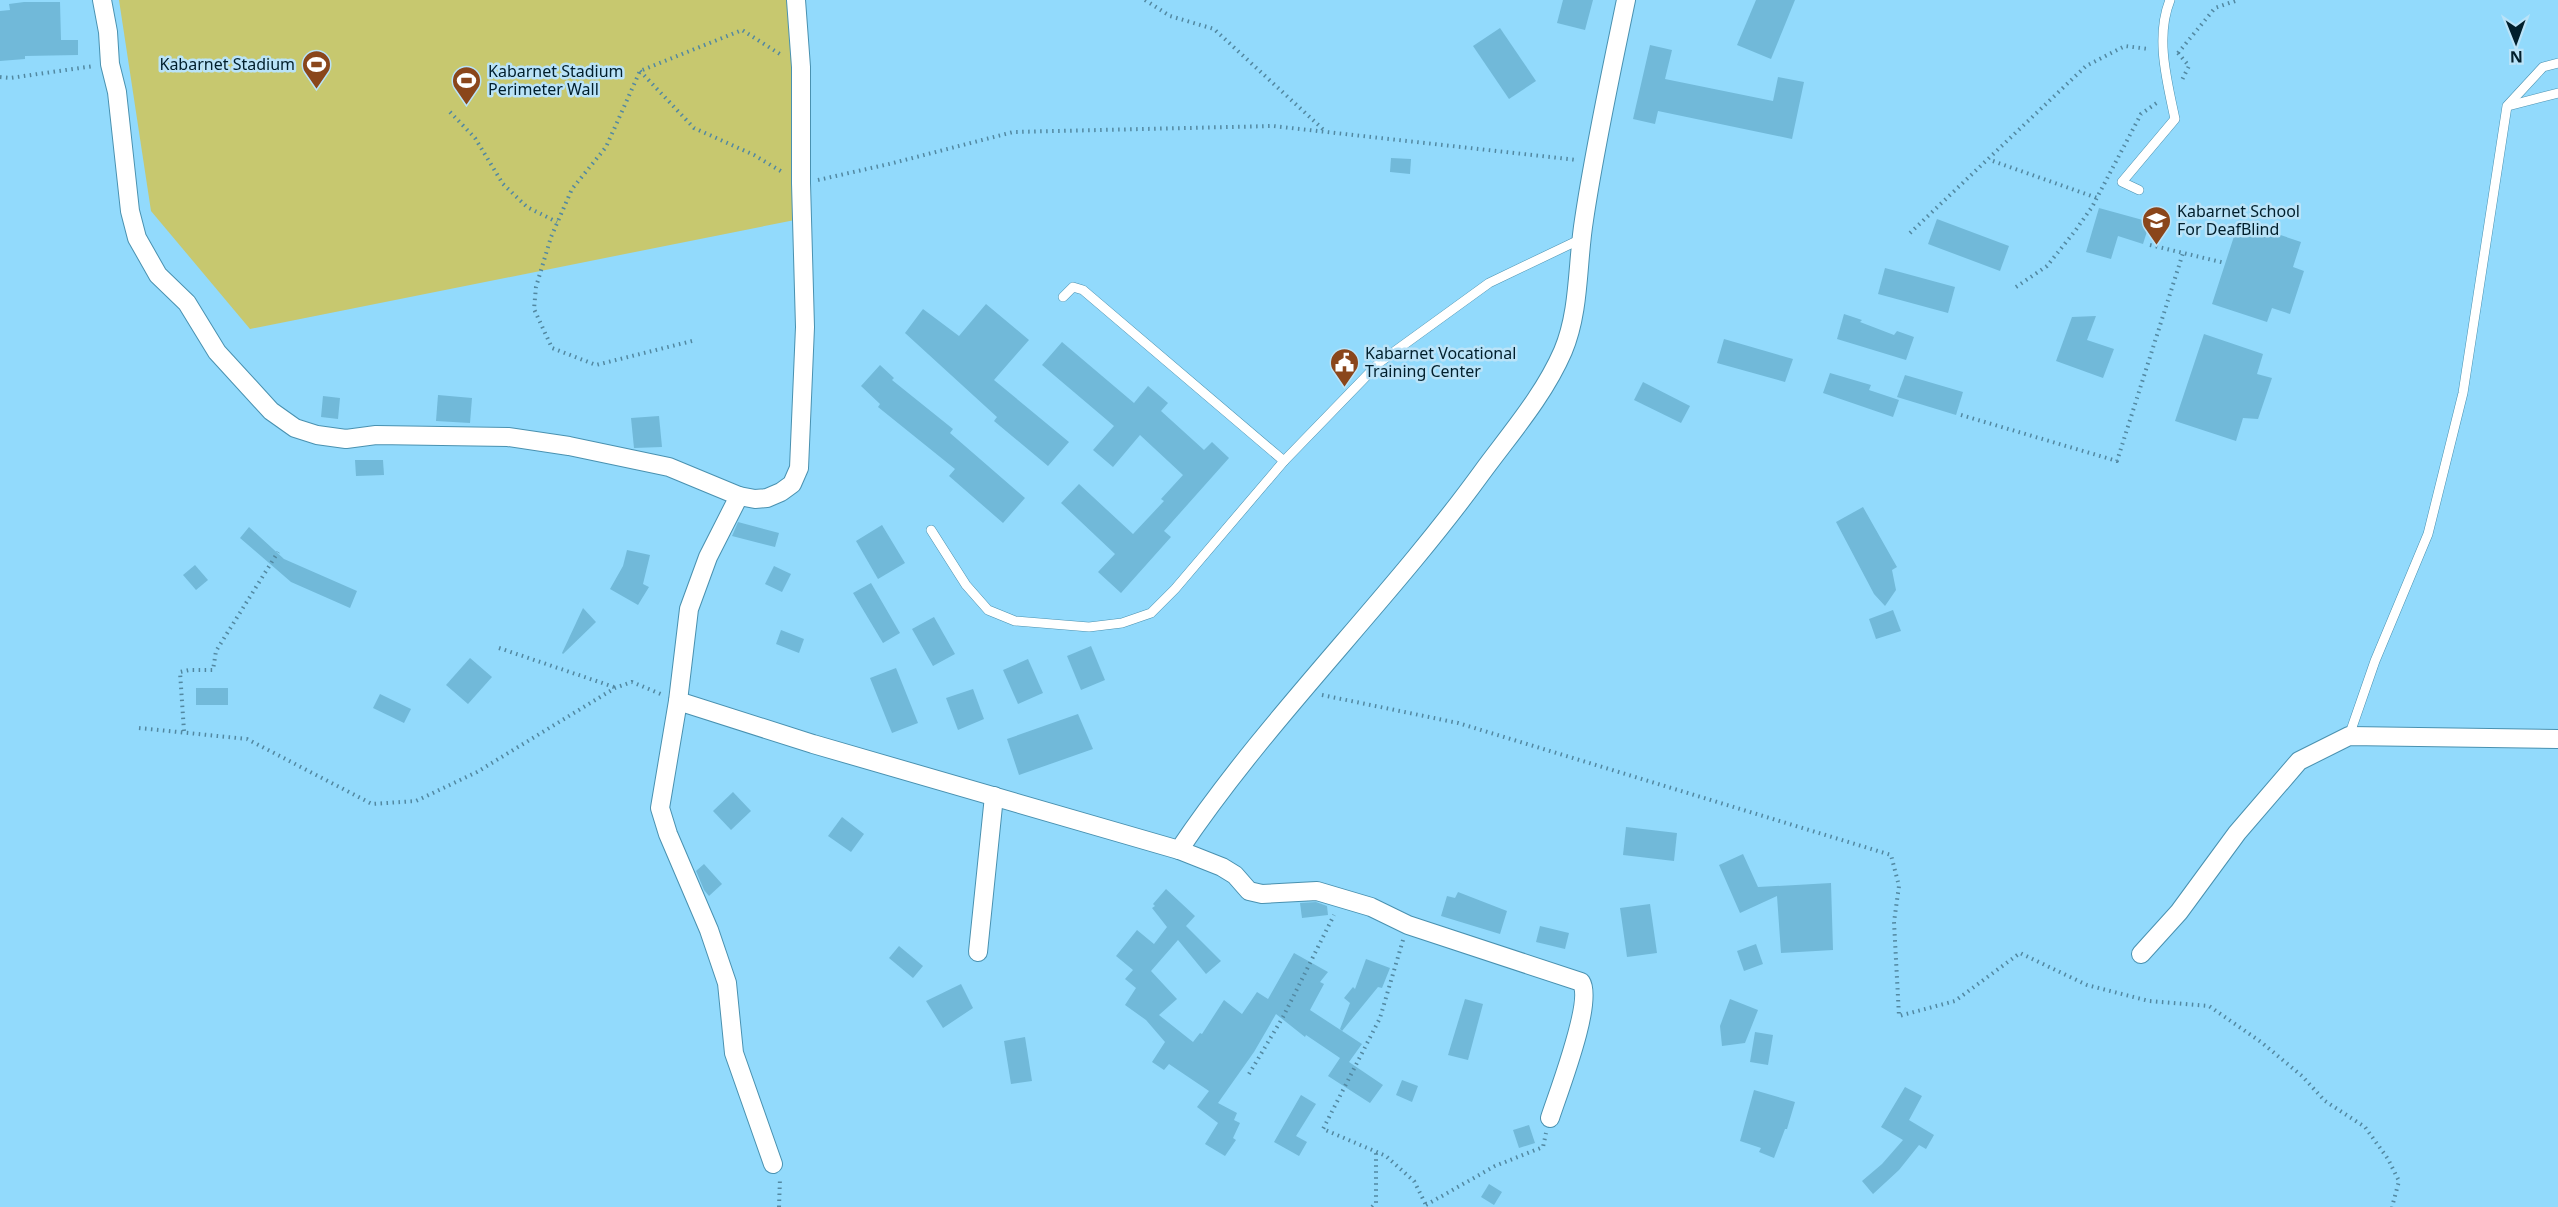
<svg xmlns="http://www.w3.org/2000/svg" width="2558" height="1207" font-family="'Noto Sans',sans-serif">
  <style>
    .green { fill: #c7c86f }
    .building { fill: #71b9d9 }
    .lines { fill: none; stroke-linecap: round; stroke-linejoin: round }
    .service-casing { stroke: #4991b0; stroke-width: 10 }
    .minor-casing { stroke: #4991b0; stroke-width: 20 }
    .path { stroke: #5288a1; stroke-width: 4; stroke-dasharray: 1.5 4.5; stroke-linecap: butt }
    .service { stroke: #fff; stroke-width: 9 }
    .minor { stroke: #fff; stroke-width: 18 }
    .labels { text-anchor: middle; dominant-baseline: central; stroke-width: 5; stroke-linejoin: round; paint-order: stroke }
    .poi-label { font-size: 16px; fill: #011f2c; stroke: #bae3f8; text-anchor: start }
  </style>
  <rect width="100%" height="100%" fill="#92dafc"/>
  <polygon class="green" points="119,0 795,0 805,218 250,329 151,211"/>
  <g class="building">
    <polygon points="1563,0 1593,0 1585,30 1557,23"/>
    <polygon points="1756,0 1795,0 1771,59 1737,45"/>
    <polygon points="24,2 60,2 61,40 78,40 78,55 25,56 25,59 0,61 0,11 10,10 9,4"/>
    <polygon points="1500,28 1536,81 1509,99 1473,46"/>
    <polygon points="1650,45 1672,50 1665,79 1773,101 1778,77 1804,82 1792,139 1658,111 1655,124 1633,119"/>
    <polygon points="1391,158 1411,159 1410,174 1390,172"/>
    <polygon points="2099,208 2150,222 2143,244 2118,236 2111,259 2086,252"/>
    <polygon points="1937,219 2009,246 2000,271 1928,244"/>
    <polygon points="2239,221 2301,242 2293,267 2304,271 2290,314 2272,308 2267,322 2212,304"/>
    <polygon points="1885,268 1955,287 1948,313 1878,294"/>
    <polygon points="986,304 1029,340 994,380 1069,442 1048,466 994,421 997,417 905,333 923,309 959,336"/>
    <polygon points="1844,314 1862,320 1860,322 1894,335 1897,331 1914,337 1906,360 1837,339"/>
    <polygon points="2096,316 2087,340 2114,349 2103,378 2056,361 2072,317"/>
    <polygon points="2204,334 2263,354 2257,374 2272,378 2258,419 2243,418 2236,441 2175,421"/>
    <polygon points="1724,339 1793,359 1785,382 1717,363"/>
    <polygon points="1062,342 1134,403 1148,386 1168,403 1161,411 1204,450 1212,442 1229,458 1164,531 1171,537 1121,593 1098,572 1115,554 1061,503 1079,484 1133,534 1164,501 1161,499 1183,475 1140,435 1113,467 1093,450 1114,426 1042,365"/>
    <polygon points="880,365 894,378 892,380 953,429 950,433 1025,498 1003,523 949,476 955,469 878,407 880,404 861,386"/>
    <polygon points="1830,373 1871,385 1869,390 1899,400 1893,417 1823,393"/>
    <polygon points="1905,375 1963,392 1956,415 1897,397"/>
    <polygon points="1643,382 1690,406 1681,423 1634,400"/>
    <polygon points="438,395 472,398 470,423 436,421"/>
    <polygon points="323,396 340,398 338,419 321,417"/>
    <polygon points="659,416 662,447 634,448 631,418"/>
    <polygon points="355,460 383,460 384,475 356,476"/>
    <polygon points="1863,507 1897,567 1892,570 1896,590 1885,606 1874,594 1836,522"/>
    <polygon points="738,522 779,533 775,547 732,536"/>
    <polygon points="882,525 905,563 878,579 856,541"/>
    <polygon points="249,527 284,559 357,591 350,608 291,582 240,538"/>
    <polygon points="627,550 650,555 643,584 649,587 638,605 610,589 623,566"/>
    <polygon points="195,565 208,580 196,590 183,575"/>
    <polygon points="774,566 791,574 782,592 765,584"/>
    <polygon points="871,583 900,633 883,643 853,593"/>
    <polygon points="583,608 596,622 563,654 562,653"/>
    <polygon points="1893,610 1901,631 1876,639 1869,619"/>
    <polygon points="934,617 955,654 933,666 912,629"/>
    <polygon points="781,630 804,639 799,653 776,644"/>
    <polygon points="1091,646 1105,680 1081,690 1067,656"/>
    <polygon points="470,658 492,677 468,704 446,685"/>
    <polygon points="1028,659 1043,693 1018,704 1003,670"/>
    <polygon points="896,668 918,723 892,733 870,678"/>
    <rect x="196" y="688" width="32" height="17"/>
    <polygon points="973,689 984,719 958,730 946,698"/>
    <polygon points="380,694 411,709 404,723 373,708"/>
    <polygon points="1078,714 1093,749 1019,775 1007,739"/>
    <polygon points="733,792 751,811 731,830 713,811"/>
    <polygon points="842,817 864,834 851,852 828,836"/>
    <polygon points="1626,827 1677,833 1674,861 1623,855"/>
    <polygon points="1743,854 1758,887 1831,883 1833,950 1781,953 1777,896 1740,913 1719,865"/>
    <polygon points="704,864 722,884 709,896 704,890 696,871"/>
    <polygon points="1166,889 1195,916 1186,926 1221,961 1206,974 1178,940 1151,971 1177,999 1159,1015 1193,1042 1200,1033 1202,1034 1224,1000 1242,1014 1257,992 1268,999 1294,953 1328,972 1320,982 1324,984 1310,1010 1362,1044 1349,1062 1383,1085 1370,1103 1328,1076 1340,1058 1306,1035 1305,1037 1276,1014 1254,1052 1218,1103 1237,1113 1234,1120 1240,1123 1233,1138 1236,1140 1225,1156 1205,1144 1218,1123 1197,1107 1209,1091 1169,1064 1164,1070 1152,1062 1165,1042 1146,1020 1125,1005 1136,988 1125,979 1133,970 1116,956 1137,930 1154,944 1167,927 1152,908 1155,906 1153,904"/>
    <polygon points="1458,892 1507,911 1500,934 1441,916 1447,896 1455,898"/>
    <polygon points="1316,902 1327,906 1328,915 1302,918 1300,903"/>
    <polygon points="1650,904 1657,953 1627,957 1620,908"/>
    <polygon points="1540,926 1569,933 1565,949 1536,942"/>
    <polygon points="1756,944 1763,964 1744,971 1737,951"/>
    <polygon points="899,946 923,966 913,978 889,958"/>
    <polygon points="1366,959 1390,968 1382,988 1378,987 1342,1031 1340,1029 1350,1003 1344,998 1353,987 1355,989"/>
    <polygon points="961,984 973,1008 943,1028 926,1001"/>
    <polygon points="1465,999 1483,1004 1468,1060 1448,1055"/>
    <polygon points="1730,999 1758,1010 1745,1043 1722,1046 1720,1026"/>
    <polygon points="1755,1032 1773,1035 1768,1065 1750,1062"/>
    <polygon points="1025,1037 1032,1081 1011,1084 1004,1041"/>
    <polygon points="1402,1080 1418,1086 1412,1102 1396,1095"/>
    <polygon points="1905,1087 1922,1096 1909,1120 1934,1135 1926,1149 1919,1145 1899,1170 1873,1194 1862,1181 1882,1164 1903,1140 1881,1127"/>
    <polygon points="1754,1090 1795,1102 1787,1129 1785,1129 1774,1158 1759,1152 1761,1148 1740,1141"/>
    <polygon points="1301,1095 1316,1104 1296,1136 1307,1142 1299,1156 1274,1142"/>
    <polygon points="1529,1125 1535,1143 1519,1148 1513,1130"/>
    <polygon points="1489,1184 1502,1192 1494,1205 1481,1197"/>
  </g>
  <g class="lines">
    <defs>
      <g id="service">
        <polyline points="2508,106 2558,93"/>
        <path d="M 2139,190 L 2122,182 L 2175,119 C 2167,81 2155,37 2170,0"/>
        <polyline points="1063,297 1073,287 1083,290 1284,461"/>
        <polyline points="931,530 966,585 988,610 1015,621 1089,627 1122,623 1151,613 1175,589 1284,461 1380,362 1489,283 1581,239"/>
        <polyline points="2349,736 2375,661 2428,534 2463,393 2507,106 2543,67 2558,63"/>
      </g>
      <g id="minor">
        <polyline points="102,0 108,32 110,64 117,92 130,211 137,238 158,275 187,303 217,352 271,411 295,428 317,435 346,439 376,435 508,437 569,446 669,467 739,496 755,499 767,498 781,492 792,484 799,468 805,327 801,183 801,67 796,0"/>
        <polyline points="678,701 689,609 708,557 739,496"/>
        <path d="M 1179,850 L 1222,867 L 1235,875 L 1249,891 L 1262,894 L 1317,891 L 1371,907 L 1408,925 L 1581,982 C 1594,1001 1558,1093 1550,1118"/>
        <polyline points="978,952 994,796"/>
        <polyline points="2141,954 2179,912 2237,833 2299,761 2349,736 2558,739"/>
        <path d="M 773,1164 L 734,1053 L 727,983 L 709,930 L 668,834 L 660,808 L 678,701 L 813,744 L 1179,850 C 1269,716 1388,602 1483,471 C 1511,433 1544,395 1563,351 C 1580,311 1577,263 1584,220 C 1595,146 1611,73 1626,0"/>
      </g>
    </defs>
    <use href="#service" class="service-casing"/>
    <use href="#minor" class="minor-casing"/>
    <g class="path">
      <polyline points="1145,0 1170,16 1214,29 1326,132"/>
      <polyline points="2178,53 2189,66 2181,82"/>
      <polyline points="2178,53 2215,8 2238,0"/>
      <polyline points="640,71 694,128 754,155 784,173"/>
      <polyline points="0,77 10,78 94,66"/>
      <polyline points="450,112 475,138 503,184 527,207 557,222"/>
      <polyline points="1993,161 2097,198"/>
      <polyline points="818,180 889,164 1013,132 1273,126 1577,160"/>
      <polyline points="1910,233 2086,66 2125,46 2149,49"/>
      <polyline points="2150,245 2225,263"/>
      <polyline points="2016,287 2047,266 2075,231 2092,207 2141,114 2158,102"/>
      <polyline points="692,341 596,365 552,348 534,309 536,287 551,237 572,189 606,147 640,71 742,30 783,56"/>
      <polyline points="1961,415 2117,461 2183,253"/>
      <polyline points="499,648 614,687"/>
      <polyline points="1322,695 1458,723 1891,855 1899,886 1894,922 1899,1016 1955,1001 2020,953 2087,985 2149,1001 2209,1006 2261,1042 2302,1076 2325,1101 2365,1127 2388,1159 2399,1181 2392,1207"/>
      <polyline points="139,728 247,739 372,804 416,801 477,772 615,688 632,682 663,695"/>
      <polyline points="184,731 180,672 189,670 213,670 216,651 278,552"/>
      <polyline points="1403,940 1380,1018 1323,1129 1386,1156 1414,1181 1427,1207"/>
      <polyline points="1249,1074 1283,1017 1334,915"/>
      <polyline points="1426,1205 1495,1166 1543,1147 1546,1133"/>
      <polyline points="779,1207 780,1178"/>
      <polyline points="1372,1207 1376,1203 1376,1152"/>
    </g>
    <use href="#service" class="service"/>
    <use href="#minor" class="minor"/>
  </g>
  <defs>
    <symbol id="stadium-pin" viewBox="-11 -11 22 30"><path d="M0 17L-7.5 6A9.5 9.5 0 1 1 7.5 6Z" fill="#8a461b" stroke="#bae3f8"/><path d="M0-5a6.5 5 0 1 0 0 10a6.5 5 0 1 0 0-10ZM-3.5-1.8h7v3.6h-7Z" fill="#fff"/></symbol>
    <symbol id="school-pin" viewBox="-11 -11 22 30"><path d="M0 17L-7.5 6A9.5 9.5 0 1 1 7.5 6Z" fill="#8a461b" stroke="#bae3f8"/><path d="M0-5L7-2L0 1L-7-2ZM-4 1L0 2.5L4 1V4Q0 6-4 4Z" fill="#fff"/></symbol>
    <symbol id="civic-pin" viewBox="-11 -11 22 30"><path d="M0 17L-7.5 6A9.5 9.5 0 1 1 7.5 6Z" fill="#8a461b" stroke="#bae3f8"/><path d="M-.6-6.5H3V-4.5H.6V-3L4-1V1h2V6H-6V1h2V-1L-.6-3ZM-1.2 2.5V6h2.4V2.5Z" fill="#fff"/></symbol>
  </defs>
  <g fill-rule="evenodd">
    <use href="#stadium-pin" x="300" y="48" width="33" height="45"/>
    <use href="#stadium-pin" x="450" y="64" width="33" height="45"/>
    <use href="#school-pin" x="2140" y="204" width="33" height="45"/>
    <use href="#civic-pin" x="1328" y="346" width="33" height="45"/>
  </g>
  <g class="labels">
    <g class="poi-label">
      <text x="295" y="64" text-anchor="end">Kabarnet Stadium</text>
      <text x="488" y="71">Kabarnet Stadium<tspan x="488" dy="18">Perimeter Wall</tspan></text>
      <text x="2177" y="211">Kabarnet School<tspan x="2177" dy="18">For DeafBlind</tspan></text>
      <text x="1365" y="353">Kabarnet Vocational<tspan x="1365" dy="18">Training Center</tspan></text>
    </g>
  </g>
  <g transform="translate(2516 42) rotate(179)" stroke="#bae3f8" stroke-width="4.5" paint-order="stroke">
  <path d="M0-4.5L10 22L0 15L-10 22Z" fill="#011f2c"/>
  <text y="-9" font-size="16" font-weight="bold" text-anchor="middle" fill="#011f2c">N</text>
  </g>
</svg>
